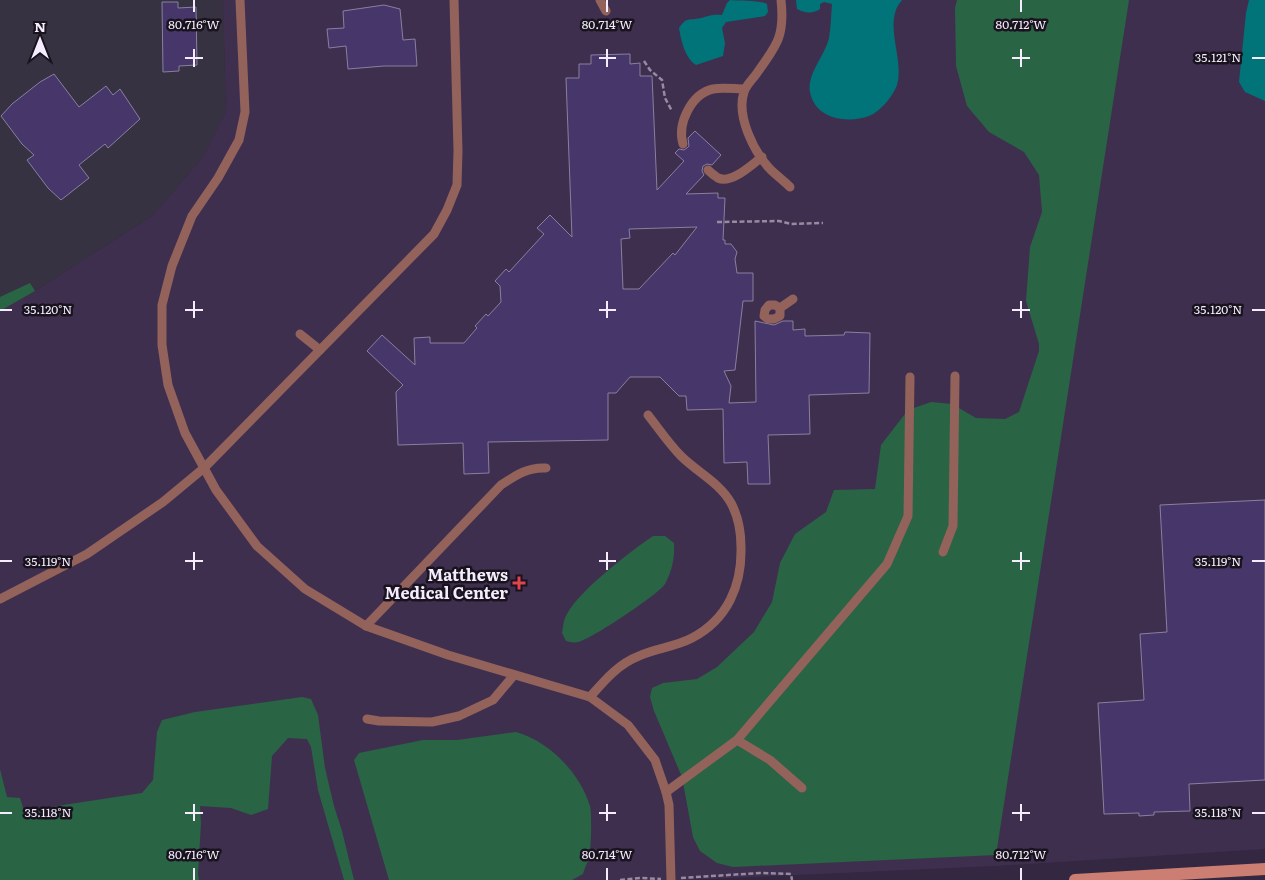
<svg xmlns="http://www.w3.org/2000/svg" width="1265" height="880" font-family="Literata,serif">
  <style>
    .commercial { fill: #373242 }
    .built { fill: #3f2f4f }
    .green { fill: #296445 }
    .water { fill: #007479 }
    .building { fill: #473669; stroke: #8880a0; fill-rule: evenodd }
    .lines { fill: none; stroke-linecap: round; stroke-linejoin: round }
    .path { stroke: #968ba1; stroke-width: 2.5; stroke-dasharray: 5 2.5; stroke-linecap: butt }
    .lane { stroke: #93625a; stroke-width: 9 }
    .secondary { stroke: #cc7e72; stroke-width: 12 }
    .ticks { fill: none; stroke: #f5edfe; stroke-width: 2 }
    .health-dot { fill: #e0444e; stroke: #19131e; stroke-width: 2 }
    .labels { text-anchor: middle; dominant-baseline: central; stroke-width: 5; stroke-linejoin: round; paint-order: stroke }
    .poi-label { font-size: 16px; font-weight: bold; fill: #f5edfe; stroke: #19131e; text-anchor: end }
    .ticks-label { font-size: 12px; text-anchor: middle; fill: #f5edfe; stroke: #19131e; stroke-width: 5; stroke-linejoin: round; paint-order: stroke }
  </style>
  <rect width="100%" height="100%" fill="#342741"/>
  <polygon class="commercial" points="0,0 223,0 226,111 203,157 152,216 35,291 0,311"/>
  <polygon class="built" points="223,0 1265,0 1265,849 995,866 684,880 0,880 0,311 35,291 152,216 203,157 226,111"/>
  <g class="green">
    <polygon points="957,0 1129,0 996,855 733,867 717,863 700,851 693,837 682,777 654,711 650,697 652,688 663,683 697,679 717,667 754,632 772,602 780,563 795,534 826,512 834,490 875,489 881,445 908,410 931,402 952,404 976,418 1005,419 1019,412 1039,351 1039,344 1026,301 1030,247 1042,212 1039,175 1024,152 989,132 967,106 956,66 955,8"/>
    <polygon points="30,283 35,291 0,311 0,297"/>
    <path d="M 653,536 L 665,536 L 674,543 C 675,557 672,571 665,584 C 659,594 590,640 578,642 C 575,643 570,642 566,641 L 562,633 C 563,628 563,623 565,618 C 575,593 630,552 653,536 Z"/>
    <polygon points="302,697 311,699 318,715 325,768 334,806 342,831 354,880 344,880 318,790 311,747 307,739 288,738 272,756 268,809 251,815 231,808 200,806 201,823 198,874 199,880 0,880 0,769 7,797 20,798 24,811 142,793 153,780 157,732 162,720 195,712"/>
    <path d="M 516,732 C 549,741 580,773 590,806 C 592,813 591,843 590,852 C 589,860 585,867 583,874 L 572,880 L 389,880 L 354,760 L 359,753 L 423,740 L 457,740 Z"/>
  </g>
  <g class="water">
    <path d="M 730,0 C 740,1 759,0 767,4 L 768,12 L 765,16 L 726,22 L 722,28 L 725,43 L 723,56 L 696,65 C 685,58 681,40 679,28 C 687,16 689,21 701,18 C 709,16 713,14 722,15 L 727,3 Z"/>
    <path d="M 796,0 L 902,0 C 882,21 905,60 897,85 C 893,96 880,112 869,116 C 847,124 815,119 810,92 C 807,73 825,56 829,38 C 831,27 831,15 832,4 L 824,2 L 820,4 L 820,9 C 813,14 805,13 797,9 Z"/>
    <polygon points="1249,0 1265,0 1265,101 1245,92 1239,82 1246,13"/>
  </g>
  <g class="building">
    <polygon points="162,2 178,2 178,8 196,7 197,65 179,66 179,71 163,72"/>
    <polygon points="384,5 400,9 403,40 415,39 417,66 384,66 348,69 346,46 329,48 327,29 344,28 343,11"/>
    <path d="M 630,54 L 630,64 L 640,63 L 640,76 L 652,76 L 657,190 L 684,161 L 675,153 L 679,149 L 684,150 L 687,148 L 689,146 L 688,138 L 695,131 L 721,155 L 712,165 L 707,164 L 703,166 L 702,171 L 704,175 L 686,194 L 718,193 L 718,198 L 725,198 L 723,240 L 725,240 L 725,244 L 731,244 L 737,252 L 735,259 L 737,273 L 753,273 L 753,301 L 743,301 L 735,370 L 724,371 L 731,386 L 729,403 L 756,402 L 755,321 L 774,325 L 783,321 L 793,321 L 793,330 L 805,329 L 805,336 L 844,335 L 845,332 L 870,333 L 869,393 L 809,395 L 810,434 L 768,435 L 770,484 L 748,484 L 747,462 L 724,463 L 723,409 L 687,410 L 686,396 L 679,396 L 660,377 L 630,377 L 616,393 L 608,393 L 608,440 L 488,442 L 489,473 L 464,474 L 463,443 L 398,445 L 396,392 L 403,385 L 367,351 L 382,335 L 415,365 L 414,338 L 430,337 L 430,343 L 464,343 L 477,328 L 475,326 L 486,314 L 488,316 L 501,302 L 500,286 L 495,281 L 506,269 L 509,272 L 544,234 L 537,228 L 550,215 L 572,237 L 566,78 L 579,78 L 579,64 L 591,64 L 591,55 ZM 697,227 L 675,255 L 673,253 L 639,289 L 623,289 L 621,239 L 630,238 L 629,229 Z"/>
    <polygon points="54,74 79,107 106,86 113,95 120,89 140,119 108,148 105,144 79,165 89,178 61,200 48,188 27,160 34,155 22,144 1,116 12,104 40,82"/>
    <polygon points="1265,500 1265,780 1189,784 1190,811 1154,812 1154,815 1139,816 1139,813 1104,814 1098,703 1144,700 1140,634 1167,632 1160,505"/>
  </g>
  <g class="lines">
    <g class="path">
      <polyline points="644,61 650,70 662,80 665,98 672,111"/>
      <polyline points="717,222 779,221 791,224 823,223"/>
      <polyline points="681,878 760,873 791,874 792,880"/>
      <polyline points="620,880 640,878 661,879"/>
    </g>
    <g class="lane">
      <polyline points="240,0 245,112 239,140 218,178 192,216 172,266 162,305 162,345 168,385 185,433 216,490 257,546 305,589 366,626 448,655 590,697 628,725 655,760 666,792 669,805 671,880"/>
      <polyline points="600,0 606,11"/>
      <path d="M 781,0 C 785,36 777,45 757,73 C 753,79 746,85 744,92 C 736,116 754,152 770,169 C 776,175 784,181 790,187"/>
      <path d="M 683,144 C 677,124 691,94 713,89 C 723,87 735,89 745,89"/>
      <path d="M 708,170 C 711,173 715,176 718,178 C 732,184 751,165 762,157"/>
      <polyline points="780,308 780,316 774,319 768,319 764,316 765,310 769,305 775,305 780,308 793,299"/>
      <polyline points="300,334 320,350"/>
      <polyline points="943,552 953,526 955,376"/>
      <polyline points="0,599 87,554 163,502 204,468 434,234 447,210 457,185 458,151 454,0"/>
      <path d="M 366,626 L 501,485 C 516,475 528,467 546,468"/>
      <path d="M 590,697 C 604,681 618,664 639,656 C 656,648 675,647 692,638 C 728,619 742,585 741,547 C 741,532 738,516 731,503 C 720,483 697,472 681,456 C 669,444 659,429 648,415"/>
      <polyline points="367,719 379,721 432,722 459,716 493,700 514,675"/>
      <polyline points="737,740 770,760 802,788"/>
      <polyline points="666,792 737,740 887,564 908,516 910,377"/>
    </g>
    <polyline class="secondary" points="1075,880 1265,869"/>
  </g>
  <path class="ticks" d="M 194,0 L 194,12M 607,0 L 607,12M 1021,0 L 1021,12M 194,49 L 194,67M 607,49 L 607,67M 1021,49 L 1021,67M 185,58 L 203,58M 599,58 L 616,58M 1012,58 L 1030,58M 1252,58 L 1265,58M 194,301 L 194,318M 607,301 L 607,318M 1021,301 L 1021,318M 0,310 L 12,310M 185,310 L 203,310M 599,310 L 616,310M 1012,310 L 1030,310M 1252,310 L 1265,310M 194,552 L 194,570M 607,552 L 607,570M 1021,552 L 1021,570M 0,561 L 12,561M 185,561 L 203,561M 599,561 L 616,561M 1012,561 L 1030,561M 1252,561 L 1265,561M 194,804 L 194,821M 607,804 L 607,821M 1021,804 L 1021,821M 0,813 L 12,813M 185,813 L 203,813M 599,813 L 616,813M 1012,813 L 1030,813M 1252,813 L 1265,813M 194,868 L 194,880M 607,868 L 607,880M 1021,868 L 1021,880"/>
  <path class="health-dot" d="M516.5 575.5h5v5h5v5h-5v5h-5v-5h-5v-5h5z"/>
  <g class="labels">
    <g class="poi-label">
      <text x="508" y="574">Matthews<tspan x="508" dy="18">Medical Center</tspan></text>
    </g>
  </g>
  <g class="ticks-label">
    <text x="194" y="29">80.716°W</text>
    <text x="607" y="29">80.714°W</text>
    <text x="1021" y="29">80.712°W</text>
    <text x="1218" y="62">35.121°N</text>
    <text x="48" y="314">35.120°N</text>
    <text x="1218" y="314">35.120°N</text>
    <text x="48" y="566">35.119°N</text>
    <text x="1218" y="566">35.119°N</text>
    <text x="48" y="817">35.118°N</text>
    <text x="1218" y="817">35.118°N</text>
    <text x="194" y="859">80.716°W</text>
    <text x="607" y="859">80.714°W</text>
    <text x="1021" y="859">80.712°W</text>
  </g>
  <g transform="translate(40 40)" stroke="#19131e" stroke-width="4" paint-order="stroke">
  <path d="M0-4L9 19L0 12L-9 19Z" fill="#f5edfe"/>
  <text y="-8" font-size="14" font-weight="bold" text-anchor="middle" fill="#f5edfe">N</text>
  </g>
</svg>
